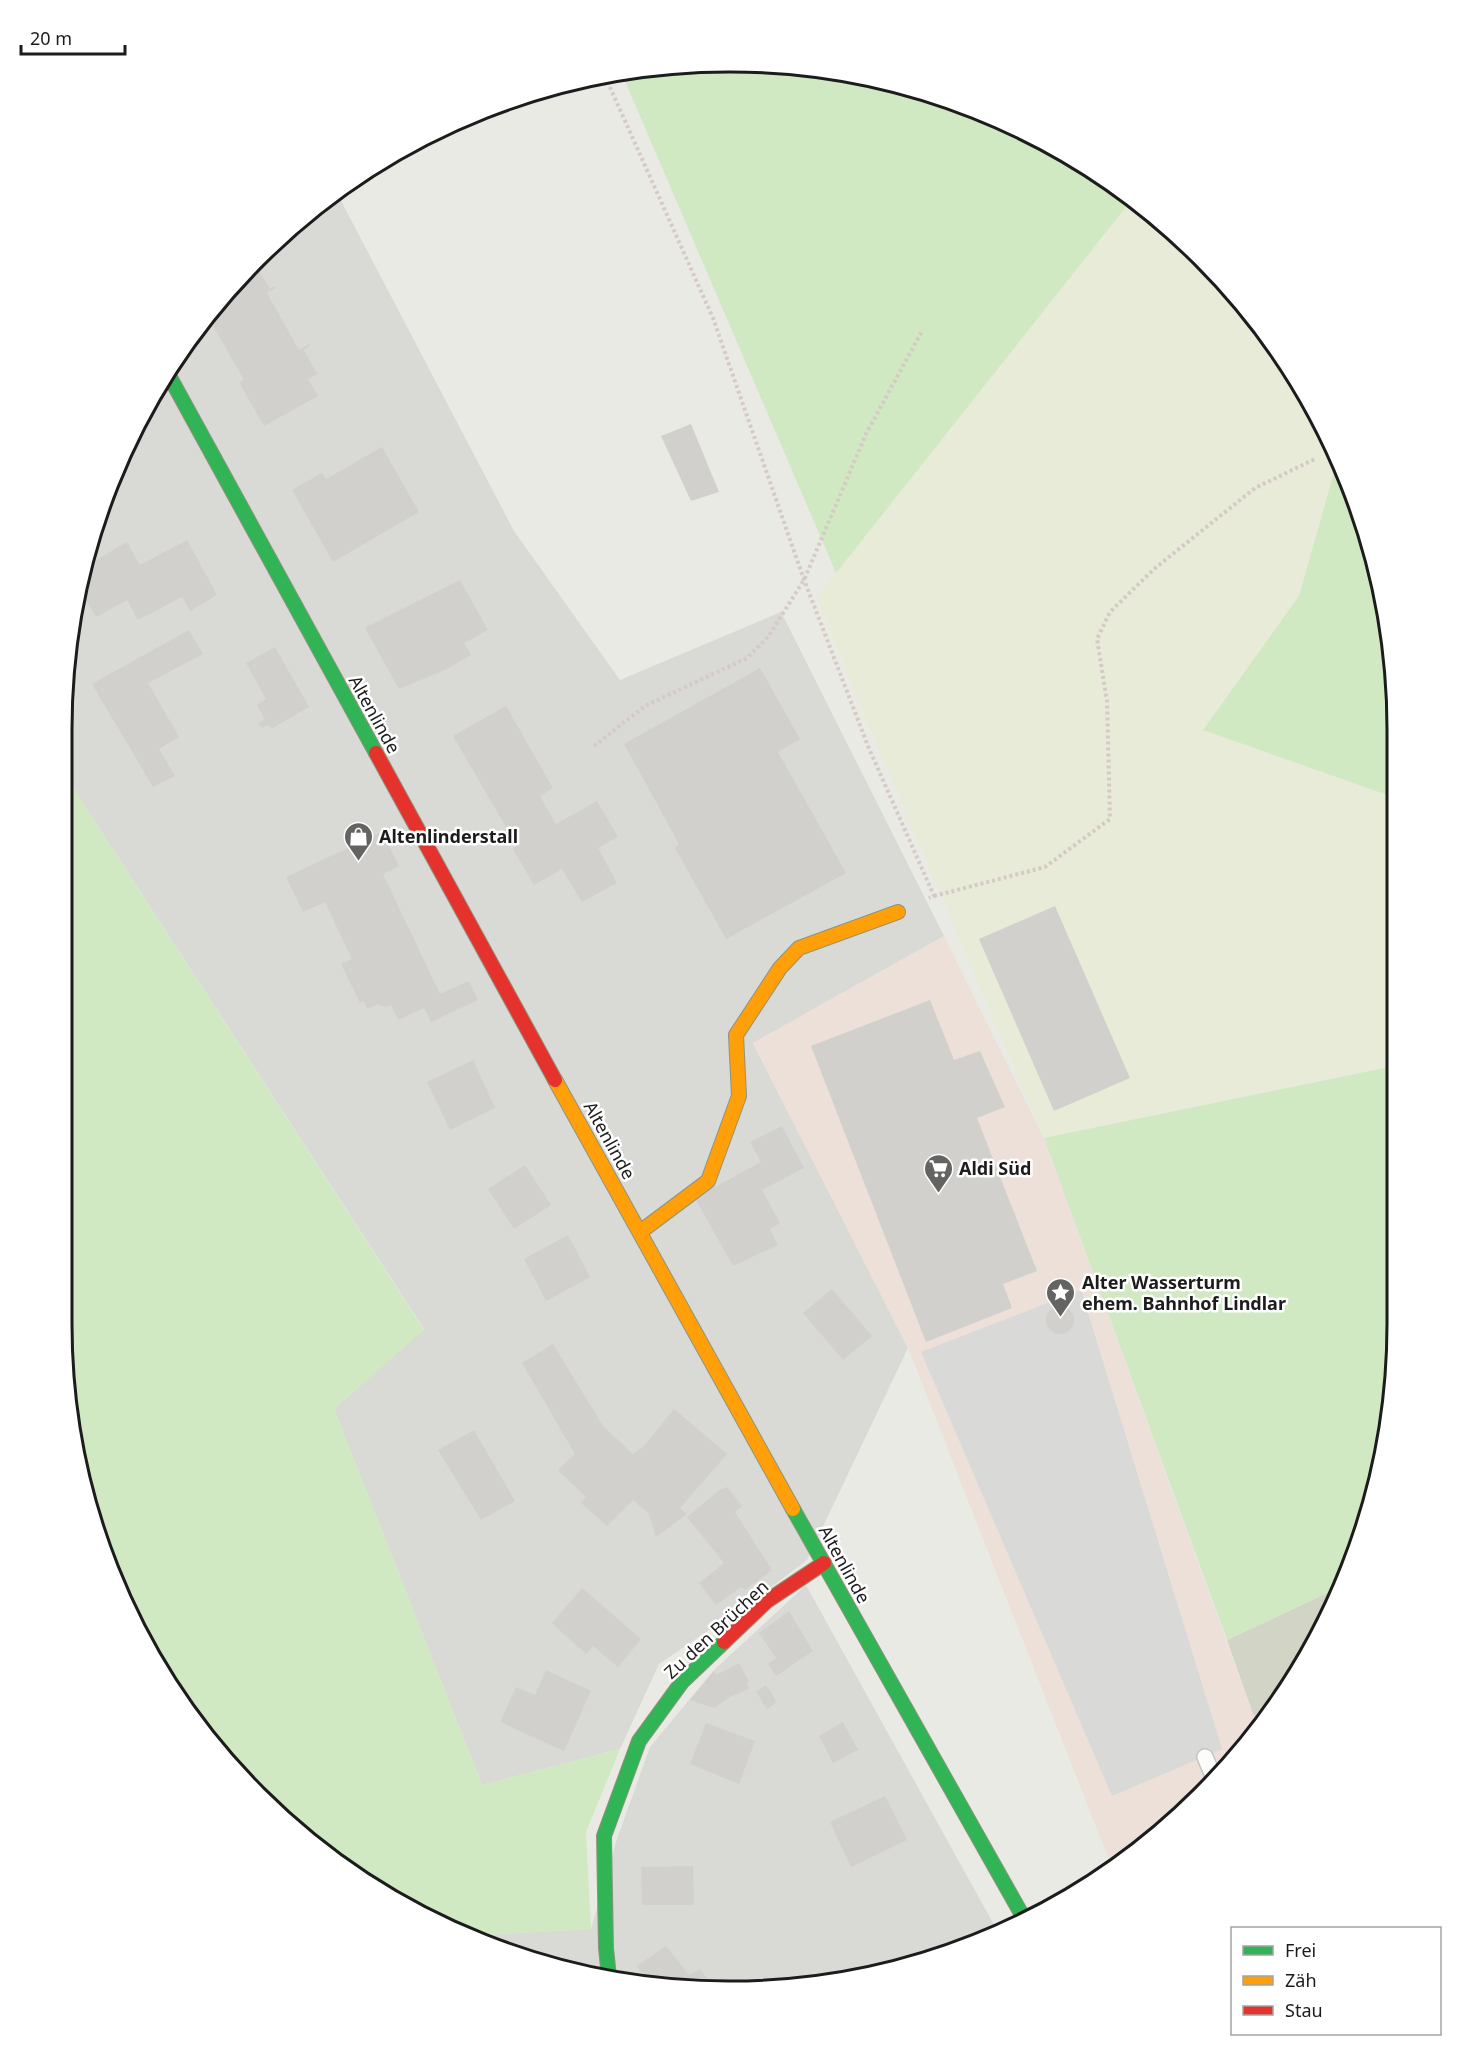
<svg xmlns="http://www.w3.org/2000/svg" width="1459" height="2053" font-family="'Noto Sans',sans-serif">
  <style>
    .residential { fill: #d9d9d6 }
    .commercial { fill: #ece0d9 }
    .construction { fill: #d2d4c6 }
    .farmland { fill: #e7ebd7 }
    .grass { fill: #d0e9c3 }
    .parking { fill: #d9d9d7 }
    .building { fill: #d1d0cc }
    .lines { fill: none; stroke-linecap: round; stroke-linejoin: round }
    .lane-casing { stroke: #c3c3c1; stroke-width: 18 }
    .fast-casing { stroke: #8e947d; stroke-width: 16 }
    .slow-casing { stroke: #8e947d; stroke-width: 16 }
    .jam-casing { stroke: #8e947d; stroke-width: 16 }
    .path { stroke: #d5cac5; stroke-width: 4; stroke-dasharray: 3 3; stroke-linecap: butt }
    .lane { stroke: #fcfcfb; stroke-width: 15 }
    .fast { stroke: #30b455; stroke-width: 14 }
    .slow { stroke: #ff9f0a; stroke-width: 14 }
    .jam { stroke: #e5322d; stroke-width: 14 }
    .labels { text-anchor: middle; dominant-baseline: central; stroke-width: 5; stroke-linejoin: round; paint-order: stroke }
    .street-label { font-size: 18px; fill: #1c1c1c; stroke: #fff }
    .poi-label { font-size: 18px; font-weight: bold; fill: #1c1c1c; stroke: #fff; text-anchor: start }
    .rim { fill: none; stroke: #1c1c1c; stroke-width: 3 }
  </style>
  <rect width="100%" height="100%" fill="#eaeae5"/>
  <g class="residential">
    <polygon points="337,193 514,531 620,680 781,612 944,936 753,1043 908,1348 807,1560 762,1594 659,1664 620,1749 482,1785 334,1409 424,1329 62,771 62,729 74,599 112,474 151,395 200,323 289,228"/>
    <polygon points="806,1585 998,1932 859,1979 730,1991 643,1986 474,1941 465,1936 591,1929 617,1839 650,1747 713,1671"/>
  </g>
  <polygon class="commercial" points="944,936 1044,1138 1259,1731 1170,1825 1111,1865 908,1348 753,1043"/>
  <polygon class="construction" points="1340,1587 1329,1619 1259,1731 1227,1640"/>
  <polygon class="farmland" points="1133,198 1231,289 1329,434 1338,458 1299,596 1203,730 1393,797 1394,1066 1044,1138 861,707 817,596"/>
  <g class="grass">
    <polygon points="773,63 902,84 1025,130 1133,198 836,573 621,72 642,67"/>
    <polygon points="1338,458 1375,556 1392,642 1393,797 1203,730 1299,596"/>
    <polygon points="62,771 424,1330 334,1409 482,1785 620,1749 586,1832 591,1929 465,1936 359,1879 310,1842 290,1817 282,1818 174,1694 130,1619 84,1497 62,1324"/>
    <polygon points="1394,1066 1396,1367 1375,1496 1340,1587 1227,1640 1044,1138"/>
  </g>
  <polygon class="parking" points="1081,1290 1222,1749 1112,1796 921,1352"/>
  <g class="building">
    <polygon points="256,265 270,289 274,286 276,288 267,293 299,350 309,344 310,346 304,350 317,374 308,379 318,396 264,426 239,382 244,380 212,324 207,326 203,319 251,268"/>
    <polygon points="691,424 719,492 691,501 661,436"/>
    <polygon points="382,447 419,512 333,562 292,490 322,473 326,479"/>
    <polygon points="122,455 127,467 113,474 117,463"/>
    <polygon points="187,540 217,595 190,611 182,597 138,620 127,600 96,617 78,586 84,567 127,542 140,565"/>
    <polygon points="460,580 488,630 464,643 471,655 445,670 399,689 365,628"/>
    <polygon points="189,630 203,654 148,683 179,737 159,749 175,776 153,787 92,684"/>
    <polygon points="275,647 309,707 271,729 268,725 262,728 258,723 265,719 257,705 266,699 246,663"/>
    <polygon points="760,668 800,739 778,752 846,873 726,939 675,848 679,844 624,744"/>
    <polygon points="506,706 553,788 540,796 556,824 597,801 618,837 598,848 617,883 582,902 562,869 534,885 513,849 517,846 453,736"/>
    <polygon points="382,832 399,866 383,874 440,994 469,981 478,1000 431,1022 424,1008 398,1020 391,1005 385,1007 378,1004 367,1009 364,1001 360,1003 341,964 352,959 325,902 303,912 286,877"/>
    <polygon points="1055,906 1130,1078 1054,1111 979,939"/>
    <polygon points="930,1000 954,1060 980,1051 1005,1107 977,1118 1037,1271 1003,1284 1012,1308 926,1342 811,1046"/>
    <polygon points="473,1060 495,1108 450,1130 427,1082"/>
    <polygon points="782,1126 804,1168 762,1190 780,1223 770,1229 778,1245 733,1266 695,1198 761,1162 750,1142"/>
    <polygon points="525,1165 551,1205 514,1229 488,1189"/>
    <polygon points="568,1235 590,1277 546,1301 524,1259"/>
    <polygon points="832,1289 872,1336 843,1360 803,1313"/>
    <circle cx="1060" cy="1320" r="14"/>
    <polygon points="553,1344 603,1426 633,1454 644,1446 674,1409 727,1454 680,1508 687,1514 656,1537 649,1514 633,1500 607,1526 581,1503 586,1497 558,1470 575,1454 522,1363"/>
    <polygon points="474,1430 515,1501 481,1520 438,1450"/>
    <polygon points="727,1487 742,1506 735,1512 772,1570 745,1590 741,1587 716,1605 699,1583 724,1563 687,1517 718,1491"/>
    <polygon points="582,1588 641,1639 618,1667 593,1646 586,1654 552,1623"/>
    <polygon points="789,1611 813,1651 776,1676 768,1664 776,1658 759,1633"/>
    <polygon points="739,1663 749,1682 747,1683 749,1689 730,1697 714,1708 690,1700 714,1671 716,1675"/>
    <polygon points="546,1670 591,1691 564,1751 500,1722 516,1687 535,1695"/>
    <polygon points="766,1685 777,1702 767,1709 756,1692"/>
    <polygon points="843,1722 858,1750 833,1763 819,1736"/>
    <polygon points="706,1723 755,1741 739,1784 690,1764"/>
    <polygon points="885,1796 907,1840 851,1867 830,1822"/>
    <polygon points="693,1866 694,1905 642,1905 641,1867"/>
    <polygon points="495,1937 504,1949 472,1940"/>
    <polygon points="666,1946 689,1975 700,1969 716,1991 651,1986 637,1966"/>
  </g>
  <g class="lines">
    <defs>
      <polyline id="lane" points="1205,1757 1214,1778"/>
      <g id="fast">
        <polyline points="167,372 376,753"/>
        <polyline points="793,1509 1026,1922"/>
        <polyline points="609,1977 606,1948 604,1836 639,1741 682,1682 724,1642"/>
      </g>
      <g id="slow">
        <polyline points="555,1080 793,1509"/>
        <polyline points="640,1232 708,1181 739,1096 736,1035 780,968 799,948 898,912"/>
      </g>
      <g id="jam">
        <polyline points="376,753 555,1080"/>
        <polyline points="724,1642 767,1601 824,1563"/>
      </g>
    </defs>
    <use href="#lane" class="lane-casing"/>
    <use href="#fast" class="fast-casing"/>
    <use href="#slow" class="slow-casing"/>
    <use href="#jam" class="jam-casing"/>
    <g class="path">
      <polyline points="605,76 713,318 803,577 868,746 934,896 929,898"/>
      <polyline points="594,746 645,706 747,658 768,637 804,580 866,434 922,331"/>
      <polyline points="934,896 1045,867 1110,819 1107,701 1097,639 1110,612 1154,569 1255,488 1315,459"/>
    </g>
    <use href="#lane" class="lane"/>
    <use href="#fast" class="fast"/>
    <use href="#slow" class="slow"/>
    <use href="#jam" class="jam"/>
  </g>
  <defs>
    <symbol id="shop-pin" viewBox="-11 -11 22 30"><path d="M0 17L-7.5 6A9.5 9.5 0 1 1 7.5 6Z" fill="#646462" stroke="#fff"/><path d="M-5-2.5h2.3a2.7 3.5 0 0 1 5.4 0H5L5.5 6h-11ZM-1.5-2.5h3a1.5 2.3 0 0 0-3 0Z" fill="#fff"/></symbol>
    <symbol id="supermarket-pin" viewBox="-11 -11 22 30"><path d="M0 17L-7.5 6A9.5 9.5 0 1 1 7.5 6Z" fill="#646462" stroke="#fff"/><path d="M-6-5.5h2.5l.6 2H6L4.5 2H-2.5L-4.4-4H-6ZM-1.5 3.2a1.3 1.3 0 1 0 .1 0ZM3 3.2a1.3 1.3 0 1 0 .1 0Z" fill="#fff"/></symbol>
    <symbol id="sight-pin" viewBox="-11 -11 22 30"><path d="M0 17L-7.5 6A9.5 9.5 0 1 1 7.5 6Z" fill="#646462" stroke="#fff"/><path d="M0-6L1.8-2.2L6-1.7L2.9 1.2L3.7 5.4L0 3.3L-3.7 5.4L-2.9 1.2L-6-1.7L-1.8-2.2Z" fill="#fff"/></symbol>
  </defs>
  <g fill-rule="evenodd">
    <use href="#shop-pin" x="342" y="820" width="33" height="45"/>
    <use href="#supermarket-pin" x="922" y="1152" width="33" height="45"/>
    <use href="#sight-pin" x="1044" y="1276" width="33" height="45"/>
  </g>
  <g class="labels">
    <g class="street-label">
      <text transform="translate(375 714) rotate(61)">Altenlinde</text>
      <text transform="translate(610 1140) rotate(61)">Altenlinde</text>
      <text transform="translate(845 1564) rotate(61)">Altenlinde</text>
      <text transform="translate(716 1629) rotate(-43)">Zu den Brüchen</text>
    </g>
    <g class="poi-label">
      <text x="379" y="836">Altenlinderstall</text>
      <text x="959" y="1168">Aldi Süd</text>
      <text x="1082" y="1282">Alter Wasserturm<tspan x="1082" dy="21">ehem. Bahnhof Lindlar</tspan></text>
    </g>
  </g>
  <path d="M0 0H1459V2053H0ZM729 72H730A657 657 0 0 1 1387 729V1324A657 657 0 0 1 730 1981H729A657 657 0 0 1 72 1324V729A657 657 0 0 1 729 72Z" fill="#fff" fill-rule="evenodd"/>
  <path class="rim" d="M729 72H730A657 657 0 0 1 1387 729V1324A657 657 0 0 1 730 1981H729A657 657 0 0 1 72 1324V729A657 657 0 0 1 729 72Z"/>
  <rect x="1231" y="1927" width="210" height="108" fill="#ffffff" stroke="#a4a4a4" stroke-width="1.5"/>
  <rect x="1243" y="1946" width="30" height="9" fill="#30b455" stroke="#a4a4a4" stroke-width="1.5"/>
  <text x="1285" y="1957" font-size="18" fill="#1c1c1c">Frei</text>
  <rect x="1243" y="1976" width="30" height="9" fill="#ff9f0a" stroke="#a4a4a4" stroke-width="1.5"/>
  <text x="1285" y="1987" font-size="18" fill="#1c1c1c">Zäh</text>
  <rect x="1243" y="2006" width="30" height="9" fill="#e5322d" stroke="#a4a4a4" stroke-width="1.5"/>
  <text x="1285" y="2017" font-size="18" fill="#1c1c1c">Stau</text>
  <path d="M21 45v9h104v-9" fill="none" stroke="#1c1c1c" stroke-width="3"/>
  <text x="30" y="45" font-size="18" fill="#1c1c1c" stroke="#ffffff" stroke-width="4.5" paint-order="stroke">20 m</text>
</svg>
